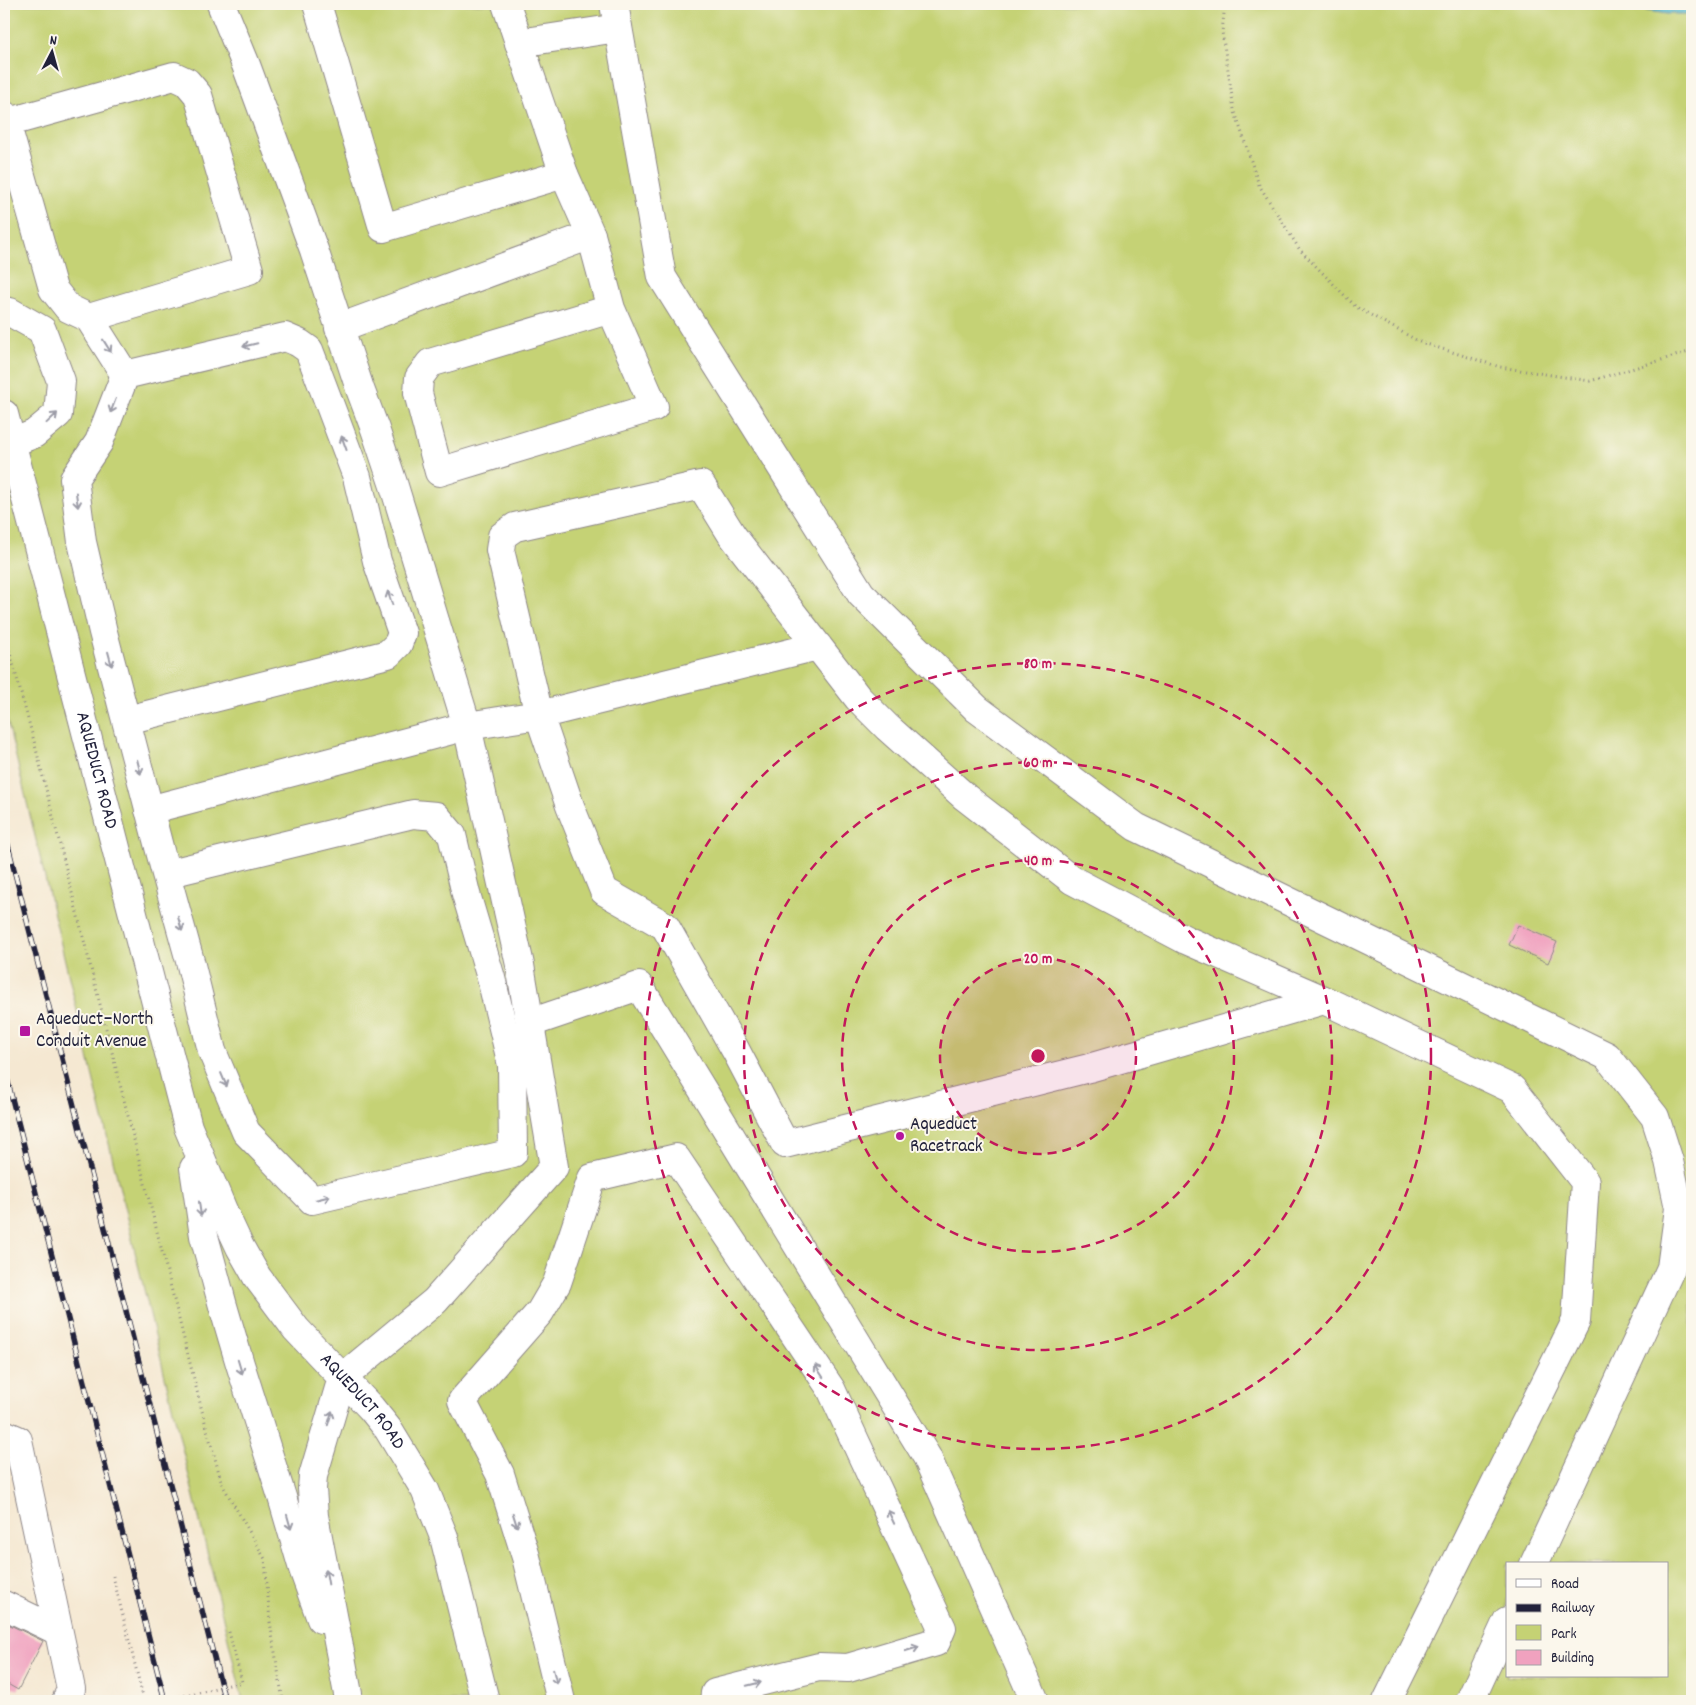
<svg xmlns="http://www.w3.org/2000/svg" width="1696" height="1705" font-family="Dekko,sans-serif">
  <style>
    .green { fill: #c5d274; stroke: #747a58; fill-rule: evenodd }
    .water { fill: #4fb8cd; stroke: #386d84 }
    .building { fill: #f0a2bf }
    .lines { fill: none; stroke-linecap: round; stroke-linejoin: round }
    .minor-casing { stroke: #8c8586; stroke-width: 30 }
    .path { stroke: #8c8586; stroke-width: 3; stroke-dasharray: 1 4; stroke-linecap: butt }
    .minor { stroke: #fff; stroke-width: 28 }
    .rail-casing { stroke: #22223b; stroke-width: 5.5 }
    .rail { stroke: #fbf7ec; stroke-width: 4; stroke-dasharray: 11; stroke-linecap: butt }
    .oneway { stroke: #9c9ca7 }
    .ring { fill: none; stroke: #c2185b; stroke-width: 2.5; stroke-dasharray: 9 6 }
    .poi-dot { fill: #b5179e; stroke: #fbf7ec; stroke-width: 2 }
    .labels { text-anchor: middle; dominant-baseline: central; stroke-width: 4; stroke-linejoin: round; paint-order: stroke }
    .street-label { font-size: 19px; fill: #22223b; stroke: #fbf7ec }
    .poi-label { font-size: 19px; fill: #22223b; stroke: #fbf7ec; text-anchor: start }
    .centre { fill: #c2185b; stroke: #fbf7ec; stroke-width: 2.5 }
    .ring-label { font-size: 15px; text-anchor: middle; font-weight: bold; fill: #c2185b; stroke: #fbf7ec; stroke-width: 4; stroke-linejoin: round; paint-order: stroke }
  </style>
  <rect width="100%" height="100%" fill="#fbf7ec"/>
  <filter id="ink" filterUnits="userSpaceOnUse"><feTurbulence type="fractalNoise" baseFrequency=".02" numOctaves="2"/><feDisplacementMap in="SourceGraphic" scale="10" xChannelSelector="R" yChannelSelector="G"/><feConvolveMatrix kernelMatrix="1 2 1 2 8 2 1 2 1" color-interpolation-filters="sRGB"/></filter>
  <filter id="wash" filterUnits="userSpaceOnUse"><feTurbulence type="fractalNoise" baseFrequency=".0096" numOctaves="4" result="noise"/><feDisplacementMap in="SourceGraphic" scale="20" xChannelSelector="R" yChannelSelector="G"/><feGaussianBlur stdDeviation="1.12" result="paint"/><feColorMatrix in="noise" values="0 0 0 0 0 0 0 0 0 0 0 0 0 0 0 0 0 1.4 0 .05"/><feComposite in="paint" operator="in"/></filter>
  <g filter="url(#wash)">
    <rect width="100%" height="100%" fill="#f5e8d2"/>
    <path class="green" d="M 4,4 L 1692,4 L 1692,1701 L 243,1701 L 4,707 ZM 1507,1564 L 1667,1564 L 1667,1676 L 1507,1676 Z"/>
    <polygon class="water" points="1618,4 1692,4 1692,14 1667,14 1623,7"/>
    <g id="blocks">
      <g class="building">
        <polygon points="1518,925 1557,942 1548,963 1509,945"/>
        <polygon points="4,1622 43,1641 18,1690 4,1682"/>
      </g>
    </g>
  </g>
  <g filter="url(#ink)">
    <use href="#blocks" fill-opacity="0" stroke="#8c8586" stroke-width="1"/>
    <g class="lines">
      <defs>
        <g id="minor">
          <polyline points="221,4 246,65 314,250 360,389 375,429 394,486 467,726 539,715 570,806 604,891 665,926 736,1051 785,1144 1089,1068 1324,1000 1186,940 1072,880 965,797 887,727 858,698 732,535 701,485 515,527 502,536 500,550 539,715 818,646"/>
          <polyline points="317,4 383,228 564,174"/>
          <polyline points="506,4 564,174 591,235 611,309 654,407 439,472 418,393 419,378 430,363 611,309"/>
          <polyline points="614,4 662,277 861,594 977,709 1136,827 1607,1056 1655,1117 1669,1161 1679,1208 1671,1268 1534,1564"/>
          <polyline points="519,43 618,28"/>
          <polyline points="4,115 53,289 68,308 89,318 249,270 198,95 187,82 174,76 6,123"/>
          <polyline points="4,311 10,312 42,330 61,381 58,414 34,434 11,443"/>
          <polyline points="89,318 125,375"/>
          <polyline points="339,328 591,235"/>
          <path id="s1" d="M 4,414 L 188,1127 L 225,1215 L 240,1247 L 257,1277 L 296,1329 L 371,1408 L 388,1429 L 425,1490 L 444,1537 L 485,1701"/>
          <polyline points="127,720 388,654 398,644 402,633 377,561 357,477 309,350 299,343 285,337 125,375 99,442 74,479 82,542 103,632 166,874 190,961 212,1051 246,1132 312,1200 513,1153 512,1065 491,978 466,894 452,835 436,816 413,814 166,874"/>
          <polyline points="149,810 467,726 520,965 554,1167 435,1301 342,1378 313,1476 312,1489 314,1516 348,1694"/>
          <polyline points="1324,1000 1512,1089 1585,1182 1576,1321 1387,1701"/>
          <polyline points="530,1023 639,986 927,1457 1035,1701"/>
          <polyline points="194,1168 204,1236 223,1306 240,1364 282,1497 303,1569 321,1619"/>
          <polyline points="4,1434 18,1440 71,1689 66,1701"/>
          <polyline points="4,1605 58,1631"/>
          <polyline points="561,1701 526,1557 500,1474 462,1401 540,1312 557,1283 592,1178 676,1158 831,1389 942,1628 936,1642 848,1668 819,1667 715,1693 714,1701"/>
          <polyline points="1470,1701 1507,1621"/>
        </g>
      </defs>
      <use href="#minor" class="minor-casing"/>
      <g class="path">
        <polyline points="1225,4 1222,32 1234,109 1259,185 1300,250 1356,307 1420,342 1500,367 1590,381 1692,351"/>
        <polyline points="4,631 34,741 202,1411 222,1484 265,1559 270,1622 283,1701"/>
        <polyline points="113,1576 144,1701"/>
        <polyline points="160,1701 242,1682 228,1628"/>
      </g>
      <use href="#minor" class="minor"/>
      <defs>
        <g id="rail">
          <polyline points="4,830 225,1701"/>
          <polyline points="4,1067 165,1701"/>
        </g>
      </defs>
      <use href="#rail" class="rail-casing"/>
      <use href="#rail" class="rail"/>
    </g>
    <defs><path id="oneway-shaft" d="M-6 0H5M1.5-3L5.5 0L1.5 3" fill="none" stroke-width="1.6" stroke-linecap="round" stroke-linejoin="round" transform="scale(1.25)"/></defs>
    <g class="oneway">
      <use href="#oneway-shaft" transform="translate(250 345) rotate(167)"/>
      <use href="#oneway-shaft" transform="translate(107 346) rotate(58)"/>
      <use href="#oneway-shaft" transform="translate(113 406) rotate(111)"/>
      <use href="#oneway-shaft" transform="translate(52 418) rotate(-43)"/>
      <use href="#oneway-shaft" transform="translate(344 443) rotate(-110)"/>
      <use href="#oneway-shaft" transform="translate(77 500) rotate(82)"/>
      <use href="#oneway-shaft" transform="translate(390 598) rotate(-109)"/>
      <use href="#oneway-shaft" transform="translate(110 659) rotate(75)"/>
      <use href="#oneway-shaft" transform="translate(139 767) rotate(76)"/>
      <use href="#oneway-shaft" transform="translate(180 924) rotate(74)"/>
      <use href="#oneway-shaft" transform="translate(224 1080) rotate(67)"/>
      <use href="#oneway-shaft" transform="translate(323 1198) rotate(-13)"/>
      <use href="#oneway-shaft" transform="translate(200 1209) rotate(82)"/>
      <use href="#oneway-shaft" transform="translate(240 1367) rotate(73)"/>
      <use href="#oneway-shaft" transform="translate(819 1371) rotate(-124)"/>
      <use href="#oneway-shaft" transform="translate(330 1418) rotate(-73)"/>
      <use href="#oneway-shaft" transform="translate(891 1517) rotate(-115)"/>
      <use href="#oneway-shaft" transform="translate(515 1520) rotate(72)"/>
      <use href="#oneway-shaft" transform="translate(289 1522) rotate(74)"/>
      <use href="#oneway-shaft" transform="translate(327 1577) rotate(-100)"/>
      <use href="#oneway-shaft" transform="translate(912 1649) rotate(-17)"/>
      <use href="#oneway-shaft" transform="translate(555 1677) rotate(76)"/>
      <use href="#oneway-shaft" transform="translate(754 1684) rotate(-14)"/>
    </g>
  </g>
  <circle cx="1038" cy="1056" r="98" fill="#c2185b" fill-opacity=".12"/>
  <g class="ring">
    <circle cx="1038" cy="1056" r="98"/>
    <circle cx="1038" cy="1056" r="196"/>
    <circle cx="1038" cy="1056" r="294"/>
    <circle cx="1038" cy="1056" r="393"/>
  </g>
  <g class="poi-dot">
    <rect x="19" y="1025" width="12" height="12" rx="2.5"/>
    <circle cx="900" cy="1136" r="5"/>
  </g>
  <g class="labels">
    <g class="street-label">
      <text stroke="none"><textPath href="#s1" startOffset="368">AQUEDUCT ROAD</textPath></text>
      <text stroke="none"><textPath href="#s1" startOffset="1065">AQUEDUCT ROAD</textPath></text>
    </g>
    <g class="poi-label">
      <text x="36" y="1020">Aqueduct–North<tspan x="36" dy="22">Conduit Avenue</tspan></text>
      <text x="910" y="1125">Aqueduct<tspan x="910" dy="22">Racetrack</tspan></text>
    </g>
  </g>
  <circle cx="1038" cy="1056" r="8" class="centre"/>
  <g class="ring-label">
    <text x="1038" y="668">80 m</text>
    <text x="1038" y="767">60 m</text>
    <text x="1038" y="865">40 m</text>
    <text x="1038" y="963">20 m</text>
  </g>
  <rect width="1696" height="1705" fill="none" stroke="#fbf7ec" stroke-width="20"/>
  <rect x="1506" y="1562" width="162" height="115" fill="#fbf7ec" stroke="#a4a2a5"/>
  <rect x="1516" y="1579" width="25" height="8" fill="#ffffff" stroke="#a4a2a5"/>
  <text x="1551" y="1588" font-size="15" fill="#22223b">Road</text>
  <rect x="1516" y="1604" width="25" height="8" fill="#22223b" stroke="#a4a2a5"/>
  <text x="1551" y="1612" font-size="15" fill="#22223b">Railway</text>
  <rect x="1516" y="1625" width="25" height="15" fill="#c5d274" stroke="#a4a2a5"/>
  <text x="1551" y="1638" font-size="15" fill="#22223b">Park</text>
  <rect x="1516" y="1650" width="25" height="15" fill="#f0a2bf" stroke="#a4a2a5"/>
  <text x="1551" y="1662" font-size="15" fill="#22223b">Building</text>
  <g transform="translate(52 52) rotate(6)" stroke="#fbf7ec" stroke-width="4" paint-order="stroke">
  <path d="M0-4L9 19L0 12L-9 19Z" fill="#22223b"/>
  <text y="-8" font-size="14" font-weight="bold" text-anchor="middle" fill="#22223b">N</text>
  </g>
</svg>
